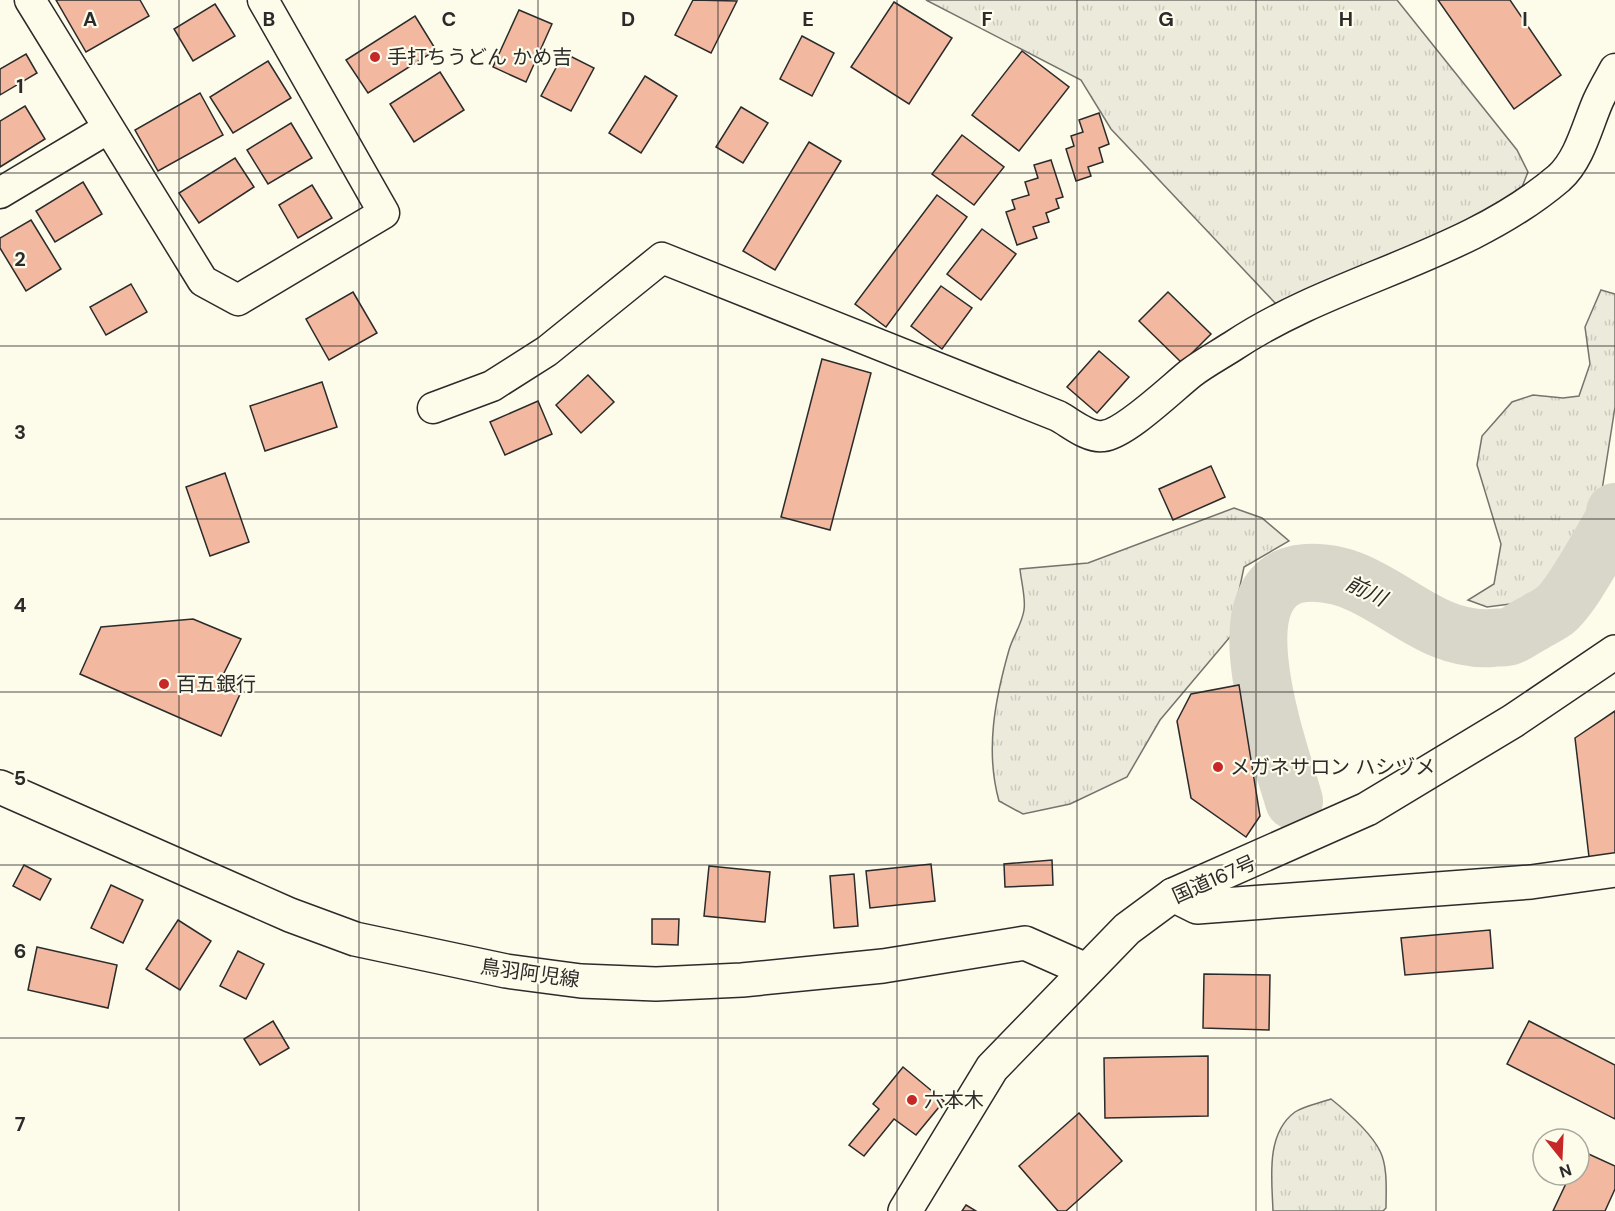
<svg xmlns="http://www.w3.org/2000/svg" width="1615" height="1211" font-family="'DM Sans','Noto Sans JP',sans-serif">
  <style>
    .grass { fill: url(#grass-tufts); stroke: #74746e; stroke-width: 1.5 }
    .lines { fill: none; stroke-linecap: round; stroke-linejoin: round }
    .river { stroke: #d8d7c9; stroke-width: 58 }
    .building { fill: #f2b8a0; stroke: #2b2b2b; stroke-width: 1.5 }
    .street-casing { stroke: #2b2b2b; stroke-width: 33 }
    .secondary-casing { stroke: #2b2b2b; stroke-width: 36 }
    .highway-casing { stroke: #2b2b2b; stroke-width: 36 }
    .street { stroke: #fdfbea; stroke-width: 30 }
    .secondary { stroke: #fdfbea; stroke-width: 33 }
    .highway { stroke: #fdfbea; stroke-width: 33 }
    .grid { fill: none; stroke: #2b2b2b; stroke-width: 1.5; stroke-opacity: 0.55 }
    .poi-dot { fill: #c62828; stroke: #fdfbea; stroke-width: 2 }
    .labels { text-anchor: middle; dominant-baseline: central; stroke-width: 4.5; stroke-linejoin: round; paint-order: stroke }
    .poi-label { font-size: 20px; fill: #2b2b2b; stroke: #fdfbea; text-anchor: start }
    .street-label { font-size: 20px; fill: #2b2b2b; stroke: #fdfbea }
    .water-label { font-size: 21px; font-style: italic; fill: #2b2b2b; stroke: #fdfbea }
    .grid-label { font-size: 20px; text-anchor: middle; font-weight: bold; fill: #2b2b2b; stroke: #fdfbea; stroke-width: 4.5; stroke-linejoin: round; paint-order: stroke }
  </style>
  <defs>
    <pattern id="grass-tufts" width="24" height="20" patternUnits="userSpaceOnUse" patternTransform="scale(1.5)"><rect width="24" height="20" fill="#ecebdb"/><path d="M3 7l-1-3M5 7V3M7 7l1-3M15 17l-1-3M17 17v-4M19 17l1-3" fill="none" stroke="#cbcabc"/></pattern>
  </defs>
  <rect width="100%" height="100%" fill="#fdfbea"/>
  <g class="grass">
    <polygon points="926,0 1397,0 1517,150 1528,172 1520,192 1294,323 1111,129 1081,80"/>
    <polygon points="1601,290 1615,294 1615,407 1602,490 1590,527 1568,561 1538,590 1518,603 1487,607 1468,600 1494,584 1501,544 1477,465 1482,436 1512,402 1533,395 1563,398 1579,396 1590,364 1585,327"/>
    <path d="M 1234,508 L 1262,518 L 1289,541 L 1244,567 L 1235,610 L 1235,631 L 1160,720 L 1127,777 L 1070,804 L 1023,814 L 999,801 C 985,751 995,699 1009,650 C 1013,636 1022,624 1024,610 C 1026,598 1021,581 1020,569 L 1088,563 Z"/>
    <path d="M 1331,1099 C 1346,1111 1371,1133 1380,1151 C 1388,1167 1386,1191 1386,1208 L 1383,1211 L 1273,1211 C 1272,1180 1265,1134 1295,1112 C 1304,1106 1320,1103 1331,1099 Z"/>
  </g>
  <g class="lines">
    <path class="river" d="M 1294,801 C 1280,752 1219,589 1298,574 C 1314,571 1336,574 1351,580 C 1400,599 1436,642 1492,638 C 1498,637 1505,638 1510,636 C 1517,634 1524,628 1530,625 C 1538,620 1547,616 1554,611 C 1572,597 1601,541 1614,520 L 1615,512"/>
  </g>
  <g class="building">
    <polygon points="56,0 140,0 149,16 86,52"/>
    <polygon points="693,0 737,1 711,53 675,35"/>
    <polygon points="1438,0 1510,0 1561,75 1514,109"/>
    <polygon points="894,2 952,38 909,104 851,67"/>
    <polygon points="215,4 235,36 193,61 174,29"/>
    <polygon points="519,10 552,24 526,82 493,67"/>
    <polygon points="415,16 436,50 368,93 346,60"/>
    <polygon points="802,36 834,53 812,96 780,79"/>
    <polygon points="1022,51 1069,87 1019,151 972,115"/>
    <polygon points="564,53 594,68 571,111 541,96"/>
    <polygon points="26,54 37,73 0,95 0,69"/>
    <polygon points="268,61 291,98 233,133 210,97"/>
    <polygon points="440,72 464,110 414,142 390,104"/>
    <polygon points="645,76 677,96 641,153 609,133"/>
    <polygon points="200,93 223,135 158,171 135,130"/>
    <polygon points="25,106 45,139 0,167 0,121"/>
    <polygon points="741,107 768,123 743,163 716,147"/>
    <polygon points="1099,113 1109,144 1099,148 1103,162 1088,167 1091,176 1076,181 1066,149 1074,146 1071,136 1083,132 1079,120"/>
    <polygon points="291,123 312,158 268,184 247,150"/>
    <polygon points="962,135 1004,167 974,205 932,174"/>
    <polygon points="809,142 841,161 775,270 743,251"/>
    <polygon points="235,158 254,187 199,223 179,193"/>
    <polygon points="1051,160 1063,197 1056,199 1059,208 1046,213 1049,222 1033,227 1037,238 1017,245 1006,212 1015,209 1012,200 1029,195 1025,182 1038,178 1034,165"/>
    <polygon points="83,182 102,214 55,242 36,211"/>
    <polygon points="312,185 332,218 298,238 279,205"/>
    <polygon points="937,195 967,217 886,327 855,304"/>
    <polygon points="31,220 61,269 26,291 0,248 0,238"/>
    <polygon points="982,229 1016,254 981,300 947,274"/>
    <polygon points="131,284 147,312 106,335 90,307"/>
    <polygon points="941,286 972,308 942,349 911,326"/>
    <polygon points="353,292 377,333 329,360 306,319"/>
    <polygon points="1168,292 1211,334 1182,363 1139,321"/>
    <polygon points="1099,351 1129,377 1097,413 1067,387"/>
    <polygon points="822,359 871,373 830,530 781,517"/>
    <polygon points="588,375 614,402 581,433 556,405"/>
    <polygon points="322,382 337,427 265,451 250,406"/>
    <polygon points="538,401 552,434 505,455 490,422"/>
    <polygon points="1211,466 1225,497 1173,520 1159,489"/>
    <polygon points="225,473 249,542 210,556 186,487"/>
    <polygon points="193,619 241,639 220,681 241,692 221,736 80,674 101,627"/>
    <polygon points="1239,685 1260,816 1246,837 1191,798 1177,721 1191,694"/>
    <polygon points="1615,711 1615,854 1589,857 1575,738"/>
    <polygon points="1052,860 1053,885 1005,887 1004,864"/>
    <polygon points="931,864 935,901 870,908 866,871"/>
    <polygon points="24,865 51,879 40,900 13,886"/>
    <polygon points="709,866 770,872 765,922 704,916"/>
    <polygon points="854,874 858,926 834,928 830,876"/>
    <polygon points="111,885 143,900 123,943 91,928"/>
    <polygon points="652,919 679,919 678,945 652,944"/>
    <polygon points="178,920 211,941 180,990 146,969"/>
    <polygon points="1490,930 1493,968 1405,975 1401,938"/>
    <polygon points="37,947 117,965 108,1008 28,990"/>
    <polygon points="238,951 264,964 246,999 220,986"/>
    <polygon points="1204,974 1270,975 1269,1030 1203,1028"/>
    <polygon points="273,1021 289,1048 260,1065 244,1039"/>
    <polygon points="1529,1021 1615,1065 1615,1119 1507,1064"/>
    <polygon points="1208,1056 1208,1116 1105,1118 1104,1058"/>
    <polygon points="903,1067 944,1101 916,1135 894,1119 864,1156 849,1145 879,1109 873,1104"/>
    <polygon points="1079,1113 1122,1161 1066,1211 1058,1211 1019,1166"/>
    <polygon points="1582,1151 1615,1166 1615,1189 1605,1211 1553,1211 1570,1175 1579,1175 1579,1157"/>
    <polygon points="966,1205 976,1211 962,1211"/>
  </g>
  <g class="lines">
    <defs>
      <g id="street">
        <polyline points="30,0 203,281 238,300 384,213 263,0"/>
        <polyline points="0,193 107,129"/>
        <path d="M 433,408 L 492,386 L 547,351 L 662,258 L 1058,416 C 1071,423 1088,438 1103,436 C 1125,434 1172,388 1191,373 C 1204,363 1219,355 1233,346 C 1335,278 1464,259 1559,178 C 1580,159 1587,126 1598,101 C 1603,90 1609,80 1615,69"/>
      </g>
      <g id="secondary">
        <polyline points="0,787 290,915 355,939 506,971 581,981 656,984 742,980 883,966 1025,943 1086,970"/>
        <polyline points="1173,895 1197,907 1531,882 1615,870"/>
      </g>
      <polyline id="highway" points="905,1211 992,1068 1127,929 1173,895 1367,809 1513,721 1615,652"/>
    </defs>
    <use href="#street" class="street-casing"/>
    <use href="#secondary" class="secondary-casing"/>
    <use href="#highway" class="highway-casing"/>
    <use href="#street" class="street"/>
    <use href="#secondary" class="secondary"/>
    <use href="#highway" class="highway"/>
  </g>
  <path class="grid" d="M 179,0 L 179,1211M 359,0 L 359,1211M 538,0 L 538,1211M 718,0 L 718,1211M 897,0 L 897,1211M 1077,0 L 1077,1211M 1256,0 L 1256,1211M 1436,0 L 1436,1211M 0,173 L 1615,173M 0,346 L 1615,346M 0,519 L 1615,519M 0,692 L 1615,692M 0,865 L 1615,865M 0,1038 L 1615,1038"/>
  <g class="poi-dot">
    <circle cx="375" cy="57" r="6"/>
    <circle cx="164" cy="684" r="6"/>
    <circle cx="1218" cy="767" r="6"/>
    <circle cx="912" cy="1100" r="6"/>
  </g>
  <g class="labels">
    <g class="poi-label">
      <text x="387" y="57">手打ちうどん かめ吉</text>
      <text x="176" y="684">百五銀行</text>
      <text x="1230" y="767">メガネサロン ハシヅメ</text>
      <text x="924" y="1100">六本木</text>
    </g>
    <g class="street-label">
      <text transform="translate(1214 879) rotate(-24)">国道167号</text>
      <text transform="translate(530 973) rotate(8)">鳥羽阿児線</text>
    </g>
    <g class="water-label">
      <text transform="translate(1366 591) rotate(26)">前川</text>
    </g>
  </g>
  <g class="grid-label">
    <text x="90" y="26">A</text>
    <text x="269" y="26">B</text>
    <text x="449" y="26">C</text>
    <text x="628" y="26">D</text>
    <text x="808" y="26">E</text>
    <text x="987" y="26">F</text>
    <text x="1166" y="26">G</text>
    <text x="1346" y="26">H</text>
    <text x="1525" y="26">I</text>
    <text x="20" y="93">1</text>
    <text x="20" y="266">2</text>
    <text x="20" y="439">3</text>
    <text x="20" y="612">4</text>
    <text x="20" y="785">5</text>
    <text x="20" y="958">6</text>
    <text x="20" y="1131">7</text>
  </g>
  <g transform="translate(1561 1157) rotate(162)"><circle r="28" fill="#fdfbea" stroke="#a9a89e" stroke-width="1.5"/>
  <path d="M0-4.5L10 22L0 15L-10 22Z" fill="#c62828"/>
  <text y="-9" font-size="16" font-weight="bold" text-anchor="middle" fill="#2b2b2b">N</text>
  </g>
</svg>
